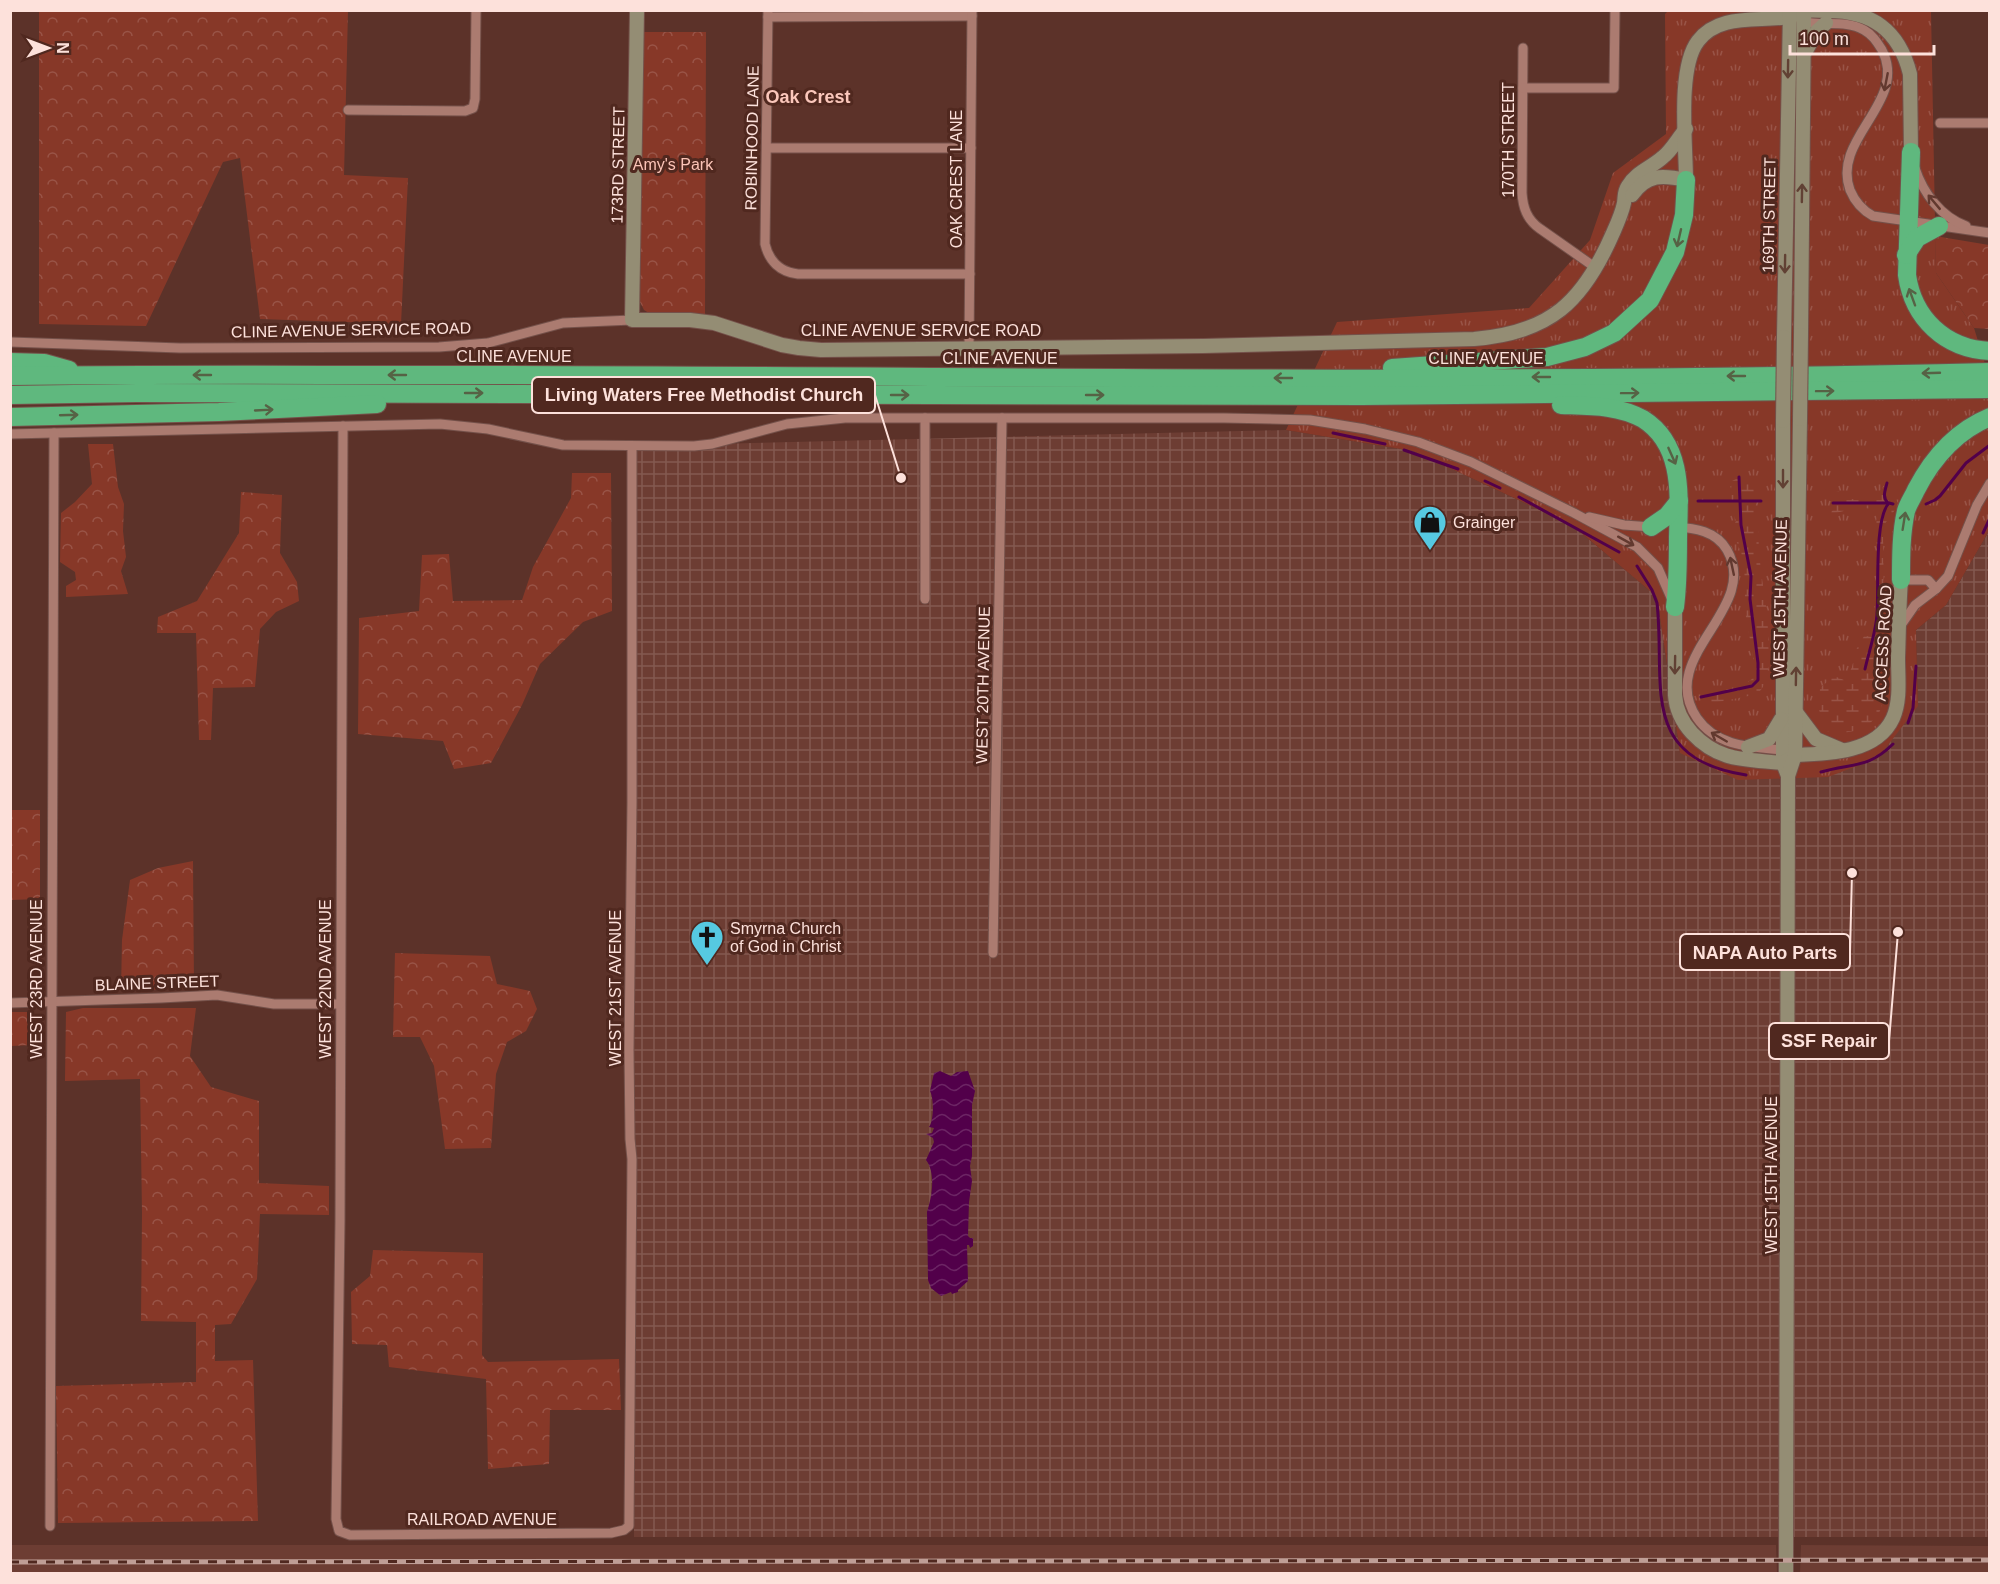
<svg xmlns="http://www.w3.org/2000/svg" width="2000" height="1584" font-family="Arial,sans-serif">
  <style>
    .built { fill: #6d3d33 }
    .industrial { fill: url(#industrial-grid) }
    .grass { fill: url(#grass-tufts) }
    .forest { fill: url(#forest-crowns) }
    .wetland { fill: url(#wetland-marsh) }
    .water { fill: url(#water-waves) }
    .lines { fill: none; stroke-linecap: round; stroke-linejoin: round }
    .stream { stroke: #52004a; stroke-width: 3 }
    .street-casing { stroke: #74514a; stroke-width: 11 }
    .secondary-casing { stroke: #74514a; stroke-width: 16 }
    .highway-casing { stroke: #74514a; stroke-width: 20 }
    .street { stroke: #ab7b70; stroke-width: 9 }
    .secondary { stroke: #948d74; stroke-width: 14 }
    .highway { stroke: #5fb87e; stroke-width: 18 }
    .rail-casing { stroke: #bf9e96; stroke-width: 5 }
    .rail { stroke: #50281f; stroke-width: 3; stroke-dasharray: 9; stroke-linecap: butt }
    .secondary-bridge-casing { stroke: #74514a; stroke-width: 16; stroke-linecap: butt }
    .secondary-bridge { stroke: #948d74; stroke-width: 14 }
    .oneway { stroke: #614134 }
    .oneway2 { stroke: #62392f }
    .oneway3 { stroke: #566245 }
    .labels { text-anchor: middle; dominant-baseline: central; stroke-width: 6; stroke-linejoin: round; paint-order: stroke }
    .street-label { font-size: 16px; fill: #fde1db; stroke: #50281f }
    .park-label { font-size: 16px; fill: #fcc4b7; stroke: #50281f }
    .poi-label { font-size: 16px; fill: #fde1db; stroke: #50281f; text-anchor: start }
    .neighbourhood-label { font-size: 18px; font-weight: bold; fill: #fbc7bb; stroke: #50281f }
    .leader { fill: none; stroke: #fde1db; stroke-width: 2 }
    .callout-dot { fill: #fde1db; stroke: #50281f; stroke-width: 2 }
    .callout { fill: #50281f; stroke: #fde1db; stroke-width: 2 }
    .callout-label { font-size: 18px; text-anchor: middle; font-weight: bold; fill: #fde1db }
  </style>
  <defs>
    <pattern id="industrial-grid" width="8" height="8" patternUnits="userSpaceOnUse" patternTransform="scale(1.5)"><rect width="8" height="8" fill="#6d3d33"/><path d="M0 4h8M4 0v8" fill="none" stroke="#835950"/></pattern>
    <pattern id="grass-tufts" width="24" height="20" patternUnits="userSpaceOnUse" patternTransform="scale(1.5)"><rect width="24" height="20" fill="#873828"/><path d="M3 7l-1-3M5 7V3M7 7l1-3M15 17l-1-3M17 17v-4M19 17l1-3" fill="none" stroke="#995447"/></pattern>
    <pattern id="forest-crowns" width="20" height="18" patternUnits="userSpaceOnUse" patternTransform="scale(1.5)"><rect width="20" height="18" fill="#873828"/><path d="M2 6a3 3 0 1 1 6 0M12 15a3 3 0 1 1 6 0" fill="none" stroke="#995447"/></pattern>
    <pattern id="wetland-marsh" width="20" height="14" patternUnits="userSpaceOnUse" patternTransform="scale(1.5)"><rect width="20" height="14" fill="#873828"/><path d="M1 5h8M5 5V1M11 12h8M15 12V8" fill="none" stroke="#995447"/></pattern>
    <pattern id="water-waves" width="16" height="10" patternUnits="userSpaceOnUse" patternTransform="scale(1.5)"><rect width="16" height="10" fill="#52004a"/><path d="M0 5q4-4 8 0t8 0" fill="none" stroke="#6c2564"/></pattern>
  </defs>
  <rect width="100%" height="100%" fill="#5c3229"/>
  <g class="built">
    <polygon points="10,1545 1776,1545 1777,1573 11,1572"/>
    <polygon points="1801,1545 1989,1546 1989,1572 1800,1573"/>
  </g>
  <polygon class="industrial" points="1286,430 1413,451 1572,525 1657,597 1680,753 1918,706 1916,630 1946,605 1989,531 1989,1537 634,1537 632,446"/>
  <polygon class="grass" points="1668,11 1931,11 1936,273 1974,328 1989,377 1989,531 1946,605 1916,630 1918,706 1878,758 1828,777 1738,780 1680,753 1657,597 1572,525 1413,451 1286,430 1337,322 1529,308 1590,240 1613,173 1666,134 1665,14"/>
  <g class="forest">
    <polygon points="39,11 348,11 344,175 408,178 401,324 260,319 240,158 223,162 146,326 39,324"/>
    <polygon points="642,32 706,32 705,316 652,315 644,310 640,302"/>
    <polygon points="1935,236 1989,245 1989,329 1974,328 1936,273"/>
    <polygon points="88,444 113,444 118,487 124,504 123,531 126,557 121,571 128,594 66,597 66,586 76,580 75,572 60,562 61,513 75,502 92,484"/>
    <polygon points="572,473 611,473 612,611 583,622 540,664 522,705 491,763 454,769 443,741 358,734 359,618 419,611 422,555 449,554 453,601 522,600 533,567 571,498"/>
    <polygon points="241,492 282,495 280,553 297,582 299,601 276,612 260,629 255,687 213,688 211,740 199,740 196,633 157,633 158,617 197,601 239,533"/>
    <polygon points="11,810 40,810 40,899 11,900"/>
    <polygon points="193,861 194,988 121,991 122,940 130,880 158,868"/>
    <polygon points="395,953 490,956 497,984 530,991 537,1009 526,1031 507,1042 496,1074 491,1148 445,1149 434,1066 420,1037 393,1037"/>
    <polygon points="83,1008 196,1008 190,1056 211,1087 259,1101 259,1183 329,1186 329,1215 260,1214 257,1279 231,1324 215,1325 215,1361 253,1360 258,1521 58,1523 56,1386 196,1382 196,1322 141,1321 142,1213 140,1079 65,1081 66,1012"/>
    <polygon points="10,1012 28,1012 34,1014 32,1045 11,1046"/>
    <polygon points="373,1250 483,1253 482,1355 488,1362 619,1359 621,1410 550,1410 549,1464 488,1469 486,1379 389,1367 387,1345 352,1344 351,1292 370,1276"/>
  </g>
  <g class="wetland">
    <path d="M 1736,479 L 1749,480 C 1760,494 1752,507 1756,523 C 1757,526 1759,528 1759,531 C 1757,538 1762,586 1765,594 C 1766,614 1777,683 1757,693 C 1750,697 1715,702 1702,705 L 1700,696 C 1716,686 1740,692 1754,677 C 1755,658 1749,637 1746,617 C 1743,583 1750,563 1731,531 L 1736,521 L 1731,508 C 1720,506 1710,509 1699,507 L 1697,505 L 1699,499 L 1730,497 L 1732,481 Z"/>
    <path d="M 1886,484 L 1898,503 C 1895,513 1887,518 1883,528 L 1884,617 L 1875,614 L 1877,549 L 1875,529 L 1877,515 L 1875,511 C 1858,502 1844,514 1830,513 L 1833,510 L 1831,507 L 1836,492 L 1839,491 L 1840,497 L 1846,500 L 1876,496 Z"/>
    <path d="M 1864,636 L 1882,637 C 1882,655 1887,689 1882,705 C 1876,728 1848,737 1827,731 L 1819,710 L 1820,688 L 1834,676 L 1844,680 C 1853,670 1853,662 1856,650 C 1858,646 1862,641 1864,636 Z"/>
  </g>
  <path class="water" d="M 940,1071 L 951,1076 L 957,1072 L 968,1071 L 975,1091 L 972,1105 L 972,1156 L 970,1166 L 972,1181 L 969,1202 L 968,1236 L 970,1238 L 973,1238 L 973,1246 L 970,1248 L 969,1245 L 967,1245 L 968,1281 L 958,1290 L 958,1292 L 952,1294 L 951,1292 L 941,1296 L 931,1288 L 928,1280 L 927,1212 C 932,1197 936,1173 926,1160 L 934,1142 L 933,1138 L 926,1134 L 932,1133 L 934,1128 L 929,1127 C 934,1120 934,1099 930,1091 L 934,1073 Z"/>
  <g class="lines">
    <g class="stream">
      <polyline points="1333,433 1385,444"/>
      <polyline points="1404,450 1458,469"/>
      <polyline points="1485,481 1500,488"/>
      <path d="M 1887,483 C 1885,491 1882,497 1888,503"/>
      <polyline points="1519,497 1619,552"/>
      <polyline points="1698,501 1761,501"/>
      <polyline points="1833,503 1887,503"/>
      <polyline points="1926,504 1935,500 1940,496 1966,463 1990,445"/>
      <polyline points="1983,533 1990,518"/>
      <path d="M 1637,566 L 1652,590 L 1657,603 C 1666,683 1637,758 1746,775"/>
      <path d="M 1865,669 C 1869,651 1876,632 1877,614 C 1879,591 1874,518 1889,503 L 1893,504"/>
      <polyline points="1701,697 1752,686 1758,680 1758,663 1750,599 1751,576 1741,525 1739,477"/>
      <polyline points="1908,723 1913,708 1916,666"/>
      <path d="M 1821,772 C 1851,763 1868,769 1893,744"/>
    </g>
    <defs>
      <g id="street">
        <path d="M 768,10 L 765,244 C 769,261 780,272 798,274 L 970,274"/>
        <polyline points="768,17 972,16"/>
        <path d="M 1801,21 C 1822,27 1845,19 1864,30 C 1873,35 1877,42 1882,50 C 1909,102 1831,138 1850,190 C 1855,202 1862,210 1873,216 L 1990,233"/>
        <path d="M 1523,48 L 1522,193 C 1523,208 1527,219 1539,228 L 1596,268"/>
        <polyline points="1523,88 1614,88 1615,10"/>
        <polyline points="348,110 465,111 473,108 475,99 476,10"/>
        <polyline points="1940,123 1990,123"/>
        <polyline points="767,148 971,148"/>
        <path d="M 1915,168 C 1923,193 1941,217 1966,226"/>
        <polyline points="10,342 180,348 439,347 488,343 563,323 632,320"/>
        <polyline points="969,347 972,10"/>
        <polyline points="925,418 925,599"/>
        <polyline points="343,426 340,1221 336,1519 339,1531 350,1535 611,1533 624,1530 629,1526 632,1159 630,1139 629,1050 632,802 632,446"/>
        <polyline points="10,434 440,424 488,429 563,445 694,446 712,444 787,424 845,418 1224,418 1310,420 1365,429 1418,442 1471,462 1574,513 1637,547 1658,568 1672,600"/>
        <polyline points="1589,517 1624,525 1652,527"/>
        <path d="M 1675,527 C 1695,528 1716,531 1727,550 C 1761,609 1655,656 1697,718 C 1717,747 1751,747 1783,750 L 1787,752"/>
        <polyline points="1901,580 1928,580 1936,589"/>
        <polyline points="1899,628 1915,605 1936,589 1948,576 1977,505 1990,483"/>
        <polyline points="993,953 1002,418"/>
        <polyline points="10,1003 161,998 217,995 274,1004 340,1004"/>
        <polyline points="50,1526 54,433"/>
      </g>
      <g id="secondary">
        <path d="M 637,10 L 632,320 L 690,320 L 714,323 L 782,345 L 799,348 L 821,350 L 1203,346 L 1474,339 C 1550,333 1583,302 1613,233 C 1617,224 1622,213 1624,203 C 1625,196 1624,192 1628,186 C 1636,172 1651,168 1663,157 C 1672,150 1678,138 1686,129"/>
        <polyline points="1806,51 1817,31 1826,23"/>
        <path d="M 1632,195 C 1647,174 1662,175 1686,180 C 1686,145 1677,68 1698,41 C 1719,13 1758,22 1788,17 C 1794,16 1799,12 1805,11 C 1812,10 1821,11 1828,11 C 1872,11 1899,30 1910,74 L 1911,152"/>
        <polyline points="1801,335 1804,10"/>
        <polyline points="1784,337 1790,10"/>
        <polyline points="1783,421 1783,763 1788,776"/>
        <path d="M 1675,607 L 1675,695 C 1676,710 1681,721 1692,733 C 1719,762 1745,759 1783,763 L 1789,759"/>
        <polyline points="1795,711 1816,739 1842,750"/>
        <polyline points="1748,747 1769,739 1781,719"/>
        <path d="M 1795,755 C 1828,754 1877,753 1893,718 C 1901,700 1898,677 1898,658 C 1899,632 1899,606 1901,580"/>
        <polyline points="1786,1574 1788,776 1795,755 1800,419"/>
      </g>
      <g id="highway">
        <path d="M 1911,152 L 1907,275 C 1913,318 1945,349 1990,351"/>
        <polyline points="1906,255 1917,238 1939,226"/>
        <polyline points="10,362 44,363 69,370"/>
        <polyline points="1392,368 1547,357 1585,347 1614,333 1650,300 1675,252 1684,215 1686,180"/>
        <path d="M 10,376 C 150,374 289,375 428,375 C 949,375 1469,385 1990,372"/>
        <polyline points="10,395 137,393 1362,396 1990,389"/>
        <path d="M 1561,405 C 1588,406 1618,405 1643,419 C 1684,445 1679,496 1678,537 C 1678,560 1678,584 1675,607"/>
        <polyline points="10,417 219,412 377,404"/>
        <polyline points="1651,527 1667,516 1679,501"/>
        <path d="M 1901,580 C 1901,557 1901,533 1906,511 C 1908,504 1913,497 1916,490 C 1932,459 1956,431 1990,417"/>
      </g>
    </defs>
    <use href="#street" class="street-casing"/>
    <use href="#secondary" class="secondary-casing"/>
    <use href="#highway" class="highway-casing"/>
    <use href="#street" class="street"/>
    <use href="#secondary" class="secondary"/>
    <use href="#highway" class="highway"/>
    <defs>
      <polyline id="rail" points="10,1562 1990,1560"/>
    </defs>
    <use href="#rail" class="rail-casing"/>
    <use href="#rail" class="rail"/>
    <defs>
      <g id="secondary-bridge">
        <polyline points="1800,419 1801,335"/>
        <polyline points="1783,421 1784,337"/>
      </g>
    </defs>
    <use href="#secondary-bridge" class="secondary-bridge-casing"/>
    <use href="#secondary-bridge" class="secondary-bridge"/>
  </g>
  <defs><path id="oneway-shaft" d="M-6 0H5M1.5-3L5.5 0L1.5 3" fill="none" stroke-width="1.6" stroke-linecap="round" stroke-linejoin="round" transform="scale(1.5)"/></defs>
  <g class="oneway">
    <use href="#oneway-shaft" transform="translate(1788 69) rotate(91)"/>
    <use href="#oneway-shaft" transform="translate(1802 193) rotate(-89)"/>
    <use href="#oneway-shaft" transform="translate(1785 264) rotate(91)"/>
    <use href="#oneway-shaft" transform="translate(1783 479) rotate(90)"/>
    <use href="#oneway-shaft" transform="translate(1675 665) rotate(91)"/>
    <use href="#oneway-shaft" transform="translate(1796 676) rotate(-89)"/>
  </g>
  <g class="oneway2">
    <use href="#oneway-shaft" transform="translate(1886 82) rotate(101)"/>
    <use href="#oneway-shaft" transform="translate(1934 202) rotate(-130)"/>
    <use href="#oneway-shaft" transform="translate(1626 541) rotate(29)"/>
    <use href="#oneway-shaft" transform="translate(1732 566) rotate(-102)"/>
    <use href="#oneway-shaft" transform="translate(1719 737) rotate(-150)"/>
  </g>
  <g class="oneway3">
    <use href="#oneway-shaft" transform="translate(1679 238) rotate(103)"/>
    <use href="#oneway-shaft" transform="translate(1912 297) rotate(-110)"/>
    <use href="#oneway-shaft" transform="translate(1931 373) rotate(178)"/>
    <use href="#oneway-shaft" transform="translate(202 375) rotate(-180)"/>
    <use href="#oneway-shaft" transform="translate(397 375) rotate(-180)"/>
    <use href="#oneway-shaft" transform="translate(1736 376) rotate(180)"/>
    <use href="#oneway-shaft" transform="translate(1541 377) rotate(180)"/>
    <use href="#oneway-shaft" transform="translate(1283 378) rotate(-180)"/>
    <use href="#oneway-shaft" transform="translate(1825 391) rotate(-1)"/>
    <use href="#oneway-shaft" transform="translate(474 393)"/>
    <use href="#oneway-shaft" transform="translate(1630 393) rotate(-1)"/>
    <use href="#oneway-shaft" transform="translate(900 395)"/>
    <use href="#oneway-shaft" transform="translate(1095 395)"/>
    <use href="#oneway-shaft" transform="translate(264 410) rotate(-3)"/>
    <use href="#oneway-shaft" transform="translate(69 415) rotate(-2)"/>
    <use href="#oneway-shaft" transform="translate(1672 456) rotate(66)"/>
    <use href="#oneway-shaft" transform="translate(1904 521) rotate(-81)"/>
  </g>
  <defs>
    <symbol id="shop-pin" viewBox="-11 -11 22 30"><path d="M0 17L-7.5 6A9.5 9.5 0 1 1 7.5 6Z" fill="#56c9e1" stroke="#50281f"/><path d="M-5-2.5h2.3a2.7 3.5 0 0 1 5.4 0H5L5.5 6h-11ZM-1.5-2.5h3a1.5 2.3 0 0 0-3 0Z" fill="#111"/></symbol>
    <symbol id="church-pin" viewBox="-11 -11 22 30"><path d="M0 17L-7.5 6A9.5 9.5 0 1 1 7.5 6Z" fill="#56c9e1" stroke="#50281f"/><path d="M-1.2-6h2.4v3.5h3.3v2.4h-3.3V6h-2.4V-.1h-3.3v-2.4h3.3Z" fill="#111"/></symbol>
  </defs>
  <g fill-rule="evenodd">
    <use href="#shop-pin" x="1411" y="503" width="38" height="52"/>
    <use href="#church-pin" x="688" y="918" width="38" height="52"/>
  </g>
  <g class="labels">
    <g class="street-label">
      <text transform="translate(752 138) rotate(-89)">ROBINHOOD LANE</text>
      <text transform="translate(1508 140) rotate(-90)">170TH STREET</text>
      <text transform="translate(618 165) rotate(-89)">173RD STREET</text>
      <text transform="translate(956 179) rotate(-90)">OAK CREST LANE</text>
      <text transform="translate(1769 215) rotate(-89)">169TH STREET</text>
      <text transform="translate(351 330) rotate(-1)">CLINE AVENUE SERVICE ROAD</text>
      <text x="921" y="330">CLINE AVENUE SERVICE ROAD</text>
      <text x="514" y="356">CLINE AVENUE</text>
      <text x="1000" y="358">CLINE AVENUE</text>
      <text x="1486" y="358">CLINE AVENUE</text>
      <text transform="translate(1780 598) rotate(-89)">WEST 15TH AVENUE</text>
      <text transform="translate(1883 643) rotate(-87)">ACCESS ROAD</text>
      <text transform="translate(983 685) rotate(-89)">WEST 20TH AVENUE</text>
      <text transform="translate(36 979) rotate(-90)">WEST 23RD AVENUE</text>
      <text transform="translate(325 979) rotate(-90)">WEST 22ND AVENUE</text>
      <text transform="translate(157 983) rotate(-2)">BLAINE STREET</text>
      <text transform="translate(615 988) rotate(-90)">WEST 21ST AVENUE</text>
      <text transform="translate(1771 1175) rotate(-90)">WEST 15TH AVENUE</text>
      <text x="482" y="1519">RAILROAD AVENUE</text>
    </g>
    <g class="park-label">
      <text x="673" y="164">Amy's Park</text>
    </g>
    <g class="poi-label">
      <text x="1453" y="522">Grainger</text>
      <text x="730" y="928">Smyrna Church<tspan x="730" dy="18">of God in Christ</tspan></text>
    </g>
    <g class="neighbourhood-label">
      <text x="808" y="97">Oak Crest</text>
    </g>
  </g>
  <path class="leader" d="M901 478L875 395M1852 873L1850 952M1898 932L1889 1041"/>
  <g class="callout-dot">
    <circle cx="901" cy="478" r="6"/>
    <circle cx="1852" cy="873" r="6"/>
    <circle cx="1898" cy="932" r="6"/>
  </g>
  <g class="callout">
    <rect x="532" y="377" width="343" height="36" rx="6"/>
    <rect x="1680" y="934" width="170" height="36" rx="6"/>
    <rect x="1769" y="1023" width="120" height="36" rx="6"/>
  </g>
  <g class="callout-label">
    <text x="704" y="401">Living Waters Free Methodist Church</text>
    <text x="1765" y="959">NAPA Auto Parts</text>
    <text x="1829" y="1047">SSF Repair</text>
  </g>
  <rect width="2000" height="1584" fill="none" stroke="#fde1db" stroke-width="24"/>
  <g transform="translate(48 48) rotate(90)" stroke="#50281f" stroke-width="4.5" paint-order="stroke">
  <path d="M0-4.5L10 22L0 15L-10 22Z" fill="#fde1db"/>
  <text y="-9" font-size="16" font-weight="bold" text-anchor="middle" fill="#fde1db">N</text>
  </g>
  <path d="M1790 45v9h144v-9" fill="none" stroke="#fde1db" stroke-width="3"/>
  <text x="1799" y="45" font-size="18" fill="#fde1db" stroke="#50281f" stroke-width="4.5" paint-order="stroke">100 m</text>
</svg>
